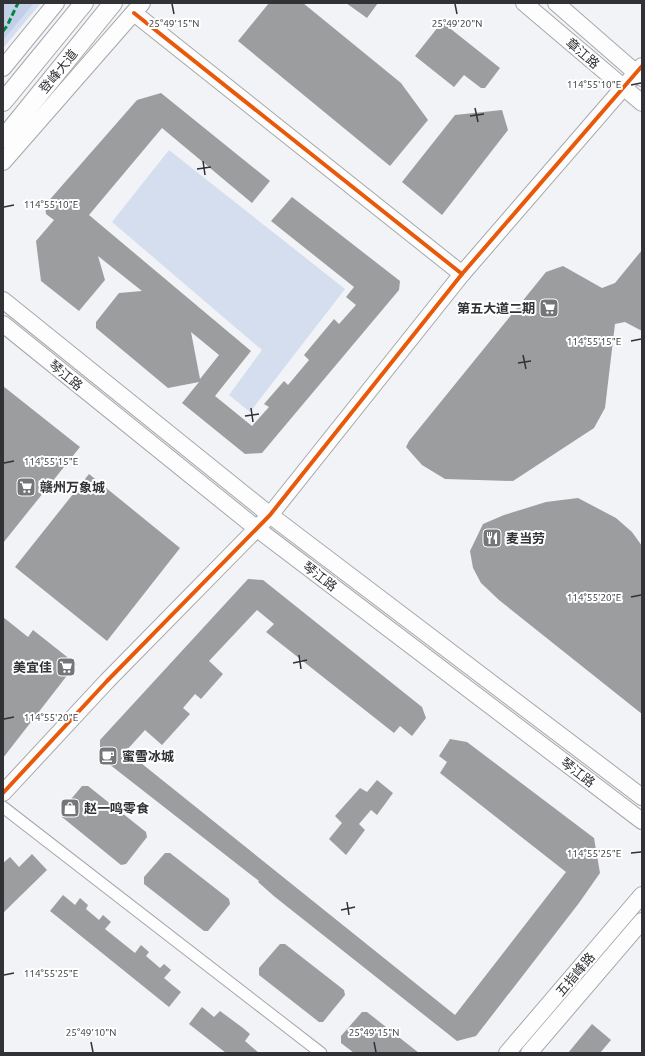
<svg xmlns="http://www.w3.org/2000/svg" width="645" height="1056" font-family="Ubuntu,'Noto Sans SC',sans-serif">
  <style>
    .green { fill: #d4deee }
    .forest { fill: #c1d0e8 }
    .building { fill: #9c9d9f; fill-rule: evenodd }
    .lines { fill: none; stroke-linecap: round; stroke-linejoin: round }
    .street-casing { stroke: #a5a7aa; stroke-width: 13 }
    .secondary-casing { stroke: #a5a7aa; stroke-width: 18 }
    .primary-casing { stroke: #a5a7aa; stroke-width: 20 }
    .street { stroke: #fdfdfe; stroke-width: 11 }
    .secondary { stroke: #fdfdfe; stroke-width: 16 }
    .primary { stroke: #fdfdfe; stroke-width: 18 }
    .quiet { stroke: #00873e; stroke-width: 3; stroke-dasharray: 6 3; stroke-linecap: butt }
    .cycleway-casing { stroke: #fff; stroke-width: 6 }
    .cycleway { stroke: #e8590c; stroke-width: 4 }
    .ticks { fill: none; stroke: #313235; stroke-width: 1.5 }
    .labels { text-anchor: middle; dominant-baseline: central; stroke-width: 4; stroke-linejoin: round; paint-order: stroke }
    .street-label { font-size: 13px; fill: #313235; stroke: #fff }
    .poi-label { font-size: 13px; font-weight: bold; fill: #313235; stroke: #fff; text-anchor: start }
    .ticks-label { font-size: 10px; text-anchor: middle; fill: #313235; stroke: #fff; stroke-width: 4; stroke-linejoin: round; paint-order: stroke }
  </style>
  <rect width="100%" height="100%" fill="#f1f3f6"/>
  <g class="green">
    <polygon points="3,3 41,3 3,48"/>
    <polygon points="169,150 345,289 250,412 229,395 262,350 112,222"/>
  </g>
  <polygon class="forest" points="3,3 34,3 3,40"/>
  <g class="building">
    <polygon points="269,3 303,3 401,83 428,120 390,166 238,41"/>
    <polygon points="346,3 378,3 367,18"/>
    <polygon points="442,22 500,68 485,88 481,88 464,75 454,87 415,56"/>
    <path d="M 161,93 L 270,181 L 252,203 L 162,128 L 89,215 L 251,351 L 215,396 L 252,426 L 269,407 L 264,404 L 284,381 L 288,385 L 309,360 L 304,355 L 334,319 L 339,324 L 356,305 L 346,297 L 354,287 L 271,221 L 292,197 L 400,281 L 399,290 L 262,453 L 245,454 L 182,403 L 199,382 L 168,388 L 96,328 L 96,322 L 119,293 L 142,291 L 98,256 L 105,280 L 79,311 L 41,281 L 36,241 L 54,220 L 46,214 L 45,205 L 137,100 ZM 191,332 L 219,355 L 200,379 Z"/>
    <polygon points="502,110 508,130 442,215 402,182 455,115"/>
    <polygon points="642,250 642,331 625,322 615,324 605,408 594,428 513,481 445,479 422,465 406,447 409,441 546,272 563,266 602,288 615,283"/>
    <polygon points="3,386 80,447 3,543"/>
    <polygon points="89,474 180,548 107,641 15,567"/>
    <polygon points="578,498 616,518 632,532 642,546 642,714 499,600 481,583 473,568 470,551 483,524 504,515 546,502"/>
    <polygon points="248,579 263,580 422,707 426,718 412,736 400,726 394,733 266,632 274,624 257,610 209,661 223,674 201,699 195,694 183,708 190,714 162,745 145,730 126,751 455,1015 566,872 440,773 447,762 439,756 450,739 467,742 594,838 600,873 579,903 476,1036 457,1041 275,897 258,882 259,881 100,757 100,740"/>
    <polygon points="3,617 28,637 33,630 76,664 3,758"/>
    <polygon points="377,780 393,793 377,815 371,810 359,824 365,830 346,855 329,839 342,823 335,816 360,788 367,792"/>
    <polygon points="82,786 88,786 146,832 147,837 126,864 121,865 62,817 62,810"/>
    <polygon points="165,853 170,853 229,899 230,904 208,931 204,931 144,884 144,877"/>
    <polygon points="32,854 47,870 3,913 3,863 10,857 19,867"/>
    <polygon points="63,895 75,905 80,898 88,905 86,909 99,920 103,915 111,922 105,929 135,953 141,945 149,952 146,956 160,968 164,964 171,970 164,978 181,992 169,1007 50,911"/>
    <polygon points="280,944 285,944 344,990 345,995 323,1022 319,1022 259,975 259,968"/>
    <polygon points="202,1007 214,1017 220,1011 243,1028 250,1034 245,1041 259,1053 226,1053 189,1024"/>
    <polygon points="362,1012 367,1012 419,1053 354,1053 341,1043 341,1036"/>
    <polygon points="592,1024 611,1040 600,1053 568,1053"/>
  </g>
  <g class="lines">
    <defs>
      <polyline id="street" points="3,807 321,1053"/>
      <g id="secondary">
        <polyline points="524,3 642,103"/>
        <polyline points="556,3 642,78"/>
        <polyline points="134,13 462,274"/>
        <polyline points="3,68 56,3"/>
        <polyline points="3,162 142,3"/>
        <polyline points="3,300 270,515 642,797"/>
        <polyline points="3,324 256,528 642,821"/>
        <polyline points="3,793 107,681 270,515 462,274 642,66"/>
        <polyline points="507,1053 642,895"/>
        <polyline points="529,1053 642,921"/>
      </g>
      <g id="primary">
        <polyline points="3,102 84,3"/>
        <polyline points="3,139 113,3"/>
      </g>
    </defs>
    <use href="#street" class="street-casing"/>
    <use href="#secondary" class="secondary-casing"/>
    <use href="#primary" class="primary-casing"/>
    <use href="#street" class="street"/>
    <use href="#secondary" class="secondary"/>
    <use href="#primary" class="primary"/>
    <polyline class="quiet" points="3,31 7,26 18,3"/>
    <defs>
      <g id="cycleway">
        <polyline points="134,13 462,274"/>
        <polyline points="3,793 107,681 270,515 462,274 642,66"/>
      </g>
    </defs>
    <use href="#cycleway" class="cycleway-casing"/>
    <use href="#cycleway" class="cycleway"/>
  </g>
  <path class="ticks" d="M 172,4 L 174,14M 455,4 L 457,14M 631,85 L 641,83M 475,108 L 478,122M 470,116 L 484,114M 203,161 L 205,175M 197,169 L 211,167M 4,207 L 14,205M 631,341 L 641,339M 523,355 L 526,369M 518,363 L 531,361M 251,408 L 253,422M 245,416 L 259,414M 4,463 L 14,461M 631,597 L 641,595M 299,655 L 301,669M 293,663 L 307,660M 4,719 L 14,717M 631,853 L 641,852M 347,902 L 349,915M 341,910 L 355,907M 4,975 L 14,973M 91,1042 L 93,1052M 374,1042 L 376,1052"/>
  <defs>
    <symbol id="supermarket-square" viewBox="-11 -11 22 22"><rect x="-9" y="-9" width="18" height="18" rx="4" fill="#747679" stroke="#fff"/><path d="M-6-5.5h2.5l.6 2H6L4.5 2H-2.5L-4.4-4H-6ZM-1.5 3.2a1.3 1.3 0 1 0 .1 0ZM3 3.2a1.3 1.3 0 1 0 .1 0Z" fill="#fff"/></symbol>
    <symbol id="restaurant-square" viewBox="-11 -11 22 22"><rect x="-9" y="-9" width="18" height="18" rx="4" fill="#747679" stroke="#fff"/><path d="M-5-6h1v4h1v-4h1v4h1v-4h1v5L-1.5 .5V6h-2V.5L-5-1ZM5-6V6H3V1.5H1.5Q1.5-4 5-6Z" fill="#fff"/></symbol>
    <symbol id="cafe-square" viewBox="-11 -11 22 22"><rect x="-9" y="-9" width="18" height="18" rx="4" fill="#747679" stroke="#fff"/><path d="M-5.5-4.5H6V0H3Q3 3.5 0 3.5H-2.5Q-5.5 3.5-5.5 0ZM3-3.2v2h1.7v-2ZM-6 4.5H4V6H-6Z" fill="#fff"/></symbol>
    <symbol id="shop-square" viewBox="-11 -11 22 22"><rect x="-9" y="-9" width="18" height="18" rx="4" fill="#747679" stroke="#fff"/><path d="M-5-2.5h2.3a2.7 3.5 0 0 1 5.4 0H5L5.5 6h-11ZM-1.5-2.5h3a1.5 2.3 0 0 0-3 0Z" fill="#fff"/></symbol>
  </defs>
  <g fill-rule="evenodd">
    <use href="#supermarket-square" x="538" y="297" width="22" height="22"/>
    <use href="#supermarket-square" x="15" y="476" width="22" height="22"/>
    <use href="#restaurant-square" x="481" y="527" width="22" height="22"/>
    <use href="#supermarket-square" x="55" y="656" width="22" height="22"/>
    <use href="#cafe-square" x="97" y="745" width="22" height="22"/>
    <use href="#shop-square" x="59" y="797" width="22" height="22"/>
  </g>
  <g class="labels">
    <g class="street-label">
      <text transform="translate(583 53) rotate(41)">章江路</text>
      <text transform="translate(58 71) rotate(-51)">登峰大道</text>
      <text transform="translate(66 375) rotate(39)">琴江路</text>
      <text transform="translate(320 576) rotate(37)">琴江路</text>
      <text transform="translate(578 772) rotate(37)">琴江路</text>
      <text transform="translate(575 974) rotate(-50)">五指峰路</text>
    </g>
    <g class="poi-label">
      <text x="535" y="308" text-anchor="end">第五大道二期</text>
      <text x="40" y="487">赣州万象城</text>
      <text x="506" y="538">麦当劳</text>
      <text x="52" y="667" text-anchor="end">美宜佳</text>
      <text x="122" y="756">蜜雪冰城</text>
      <text x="84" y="808">赵一鸣零食</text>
    </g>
  </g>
  <g class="ticks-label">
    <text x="174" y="27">25°49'15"N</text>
    <text x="457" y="27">25°49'20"N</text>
    <text x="594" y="88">114°55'10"E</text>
    <text x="51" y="208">114°55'10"E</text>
    <text x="594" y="345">114°55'15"E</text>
    <text x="51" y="465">114°55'15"E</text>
    <text x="594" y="601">114°55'20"E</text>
    <text x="51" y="721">114°55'20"E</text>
    <text x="594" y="857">114°55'25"E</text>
    <text x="51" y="977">114°55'25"E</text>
    <text x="91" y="1036">25°49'10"N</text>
    <text x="374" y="1036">25°49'15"N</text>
  </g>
  <rect width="645" height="1056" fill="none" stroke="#313235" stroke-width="8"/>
</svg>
